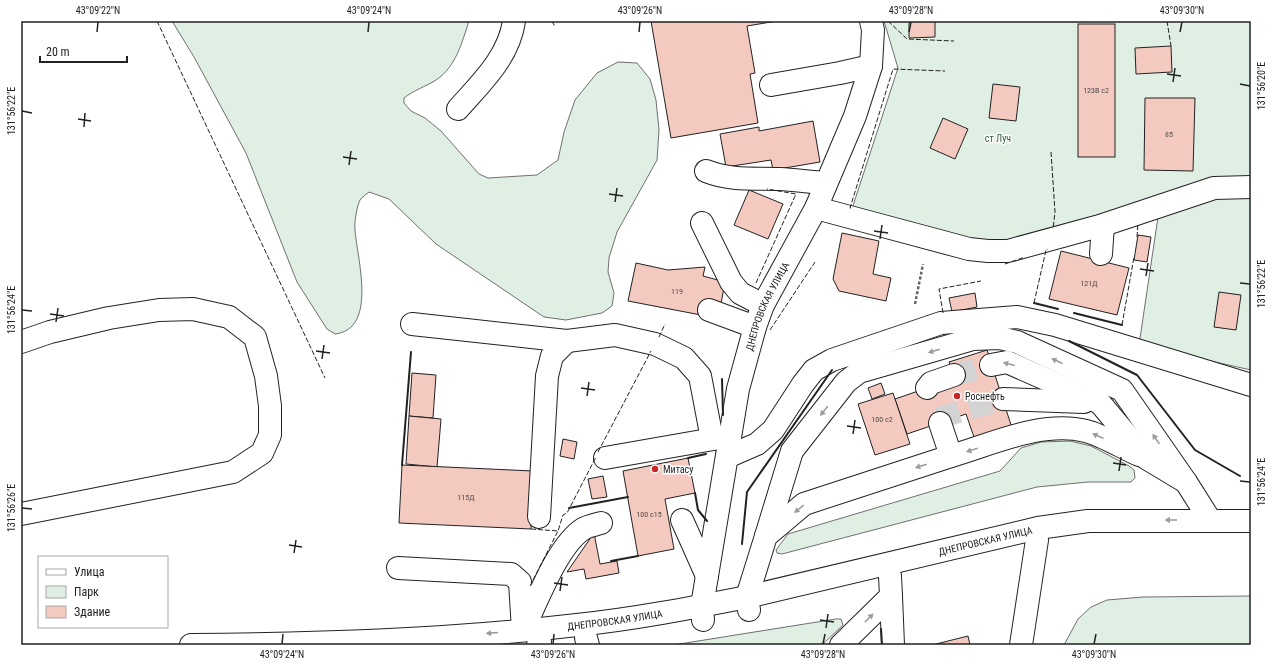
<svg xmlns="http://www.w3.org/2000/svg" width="1272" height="666" font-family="'Roboto Condensed',sans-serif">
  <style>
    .green { fill: #e0efe3; stroke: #6f6f6f }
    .building { fill: #f3c9c0; stroke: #222 }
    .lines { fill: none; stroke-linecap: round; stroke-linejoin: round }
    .minor-tunnel { stroke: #d3d3d3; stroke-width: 22; stroke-dasharray: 22 11; stroke-linecap: butt }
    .minor-casing { stroke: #222; stroke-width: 24 }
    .major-casing { stroke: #222; stroke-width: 24 }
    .path { stroke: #646464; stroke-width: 2.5; stroke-dasharray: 3 2; stroke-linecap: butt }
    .minor { stroke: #fff; stroke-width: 22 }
    .major { stroke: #fff; stroke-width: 22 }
    .fence { stroke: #222; stroke-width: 1; stroke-dasharray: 5 2; stroke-linecap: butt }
    .wall { stroke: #222; stroke-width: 2 }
    .oneway { fill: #9c9c9c }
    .ticks { fill: none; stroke: #222; stroke-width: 1.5 }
    .poi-dot { fill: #c62828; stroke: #fff; stroke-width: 1.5 }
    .labels { text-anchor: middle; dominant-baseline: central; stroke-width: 3; stroke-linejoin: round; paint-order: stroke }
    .number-label { font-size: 8px; fill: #564c4a }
    .park-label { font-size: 10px; fill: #2f5e38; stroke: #fff }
    .street-label { font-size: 10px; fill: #222; stroke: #fff }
    .poi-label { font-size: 10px; fill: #222; stroke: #fff; text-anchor: start }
    .neatline { fill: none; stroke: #222; stroke-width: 1.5 }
    .ticks-label { font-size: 10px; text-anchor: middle; fill: #222 }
  </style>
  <rect width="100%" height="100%" fill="#fff"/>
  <g class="green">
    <path d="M 172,21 L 469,21 C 462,42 456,67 436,80 C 425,87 414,90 404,98 L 404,103 L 411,111 L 425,118 L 441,131 L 479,174 L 488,178 L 537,175 L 558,160 L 564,132 L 575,100 L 597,73 L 618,62 L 637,63 L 650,79 L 656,100 L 659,130 L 657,160 L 617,232 L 609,258 L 608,272 L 614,293 L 612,306 L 602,313 L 566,320 L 544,317 L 436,244 L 389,199 L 369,192 C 367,194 362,197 360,200 C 357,206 354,222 355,230 C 357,258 378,329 335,334 L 327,329 L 297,282 L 246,153 L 194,57 Z"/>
    <polygon points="884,21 1251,21 1251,370 1139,345 1158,217 1009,256 847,224 898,68"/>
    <polygon points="1070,441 1091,446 1129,466 1134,470 1135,478 1131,482 1088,482 1037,487 782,554 777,553 776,550 788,534 1000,471 1021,448 1041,442"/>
    <polygon points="1251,596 1251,645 1064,645 1078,619 1091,607 1107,600 1143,597"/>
    <polygon points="836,619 841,619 843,625 822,645 673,645"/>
  </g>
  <g class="building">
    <polygon points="651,21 777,21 747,26 755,73 750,74 758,123 671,138"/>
    <polygon points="909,21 935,21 935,37 909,38"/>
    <rect x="1078" y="24" width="37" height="133"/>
    <polygon points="1171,46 1172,72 1136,74 1135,48"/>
    <polygon points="993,84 1020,87 1016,121 989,118"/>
    <polygon points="1145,98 1195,98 1193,171 1144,170"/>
    <polygon points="943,118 968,129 955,159 930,148"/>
    <polygon points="813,121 820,162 773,170 771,160 726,167 720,134 759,127 759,131"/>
    <polygon points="749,190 783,204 768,239 734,225"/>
    <polygon points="842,233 879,241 873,274 891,278 886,301 839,291 833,279"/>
    <polygon points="1138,235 1151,237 1147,262 1134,260"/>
    <polygon points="1061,251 1129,268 1117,315 1049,299"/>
    <polygon points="636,263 668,270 705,267 703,276 725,282 721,304 704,301 701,315 628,301"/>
    <polygon points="1219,292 1241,295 1236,330 1214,327"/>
    <polygon points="975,293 977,307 952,312 949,298"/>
    <polygon points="987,350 1012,428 975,440 966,414 907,434 895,399 927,388 954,375 949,362"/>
    <polygon points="412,373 436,375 433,418 409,416"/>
    <polygon points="881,383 885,394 872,399 868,388"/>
    <polygon points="893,393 910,444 875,455 858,404"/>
    <polygon points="409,416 441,419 437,467 406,464"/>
    <polygon points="563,439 577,442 574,459 560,456"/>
    <polygon points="688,458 695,493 665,499 674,549 638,556 623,471"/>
    <polygon points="402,465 533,471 531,529 399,523"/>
    <polygon points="603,476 607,497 592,499 588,479"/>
    <polygon points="594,533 600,564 617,561 619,573 586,579 584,569 567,572"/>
    <polygon points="968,636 970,645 932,645"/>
  </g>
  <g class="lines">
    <g class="minor-tunnel">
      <polyline points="954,375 991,365"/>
      <polyline points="938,418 1003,399"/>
    </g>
    <defs>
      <g id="minor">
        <polyline points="771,85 840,73 871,66"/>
        <path d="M 458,109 C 481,83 509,57 514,21"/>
        <path d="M 706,171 C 731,181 754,178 780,179 C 795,180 811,182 826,183"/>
        <polyline points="816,208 969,249 988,251 1008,251 1103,225 1214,188 1251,187"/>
        <polyline points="702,223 731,282 740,293 763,305"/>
        <polyline points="1101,254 1103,225"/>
        <polyline points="709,310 755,327"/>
        <polyline points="412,324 567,341 615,335 655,344 684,358 700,376 712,439"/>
        <polyline points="21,342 50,332 109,318 159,310 193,309 229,317 255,337 266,376 270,406 270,435 262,453 233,472 21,514"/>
        <polyline points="991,365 1007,362 1100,403 1146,458 1186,482 1210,520"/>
        <polyline points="927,388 931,383 954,375"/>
        <polyline points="1003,399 1084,402"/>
        <path d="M 951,456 C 993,444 1042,420 1086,431 C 1102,435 1123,448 1139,455"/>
        <polyline points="727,457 757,444 773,430 803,384 814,370 832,360 941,323 1017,317 1055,325 1251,385"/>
        <polyline points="605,458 725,437"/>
        <polyline points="539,517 547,376 552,356 567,341"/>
        <polyline points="682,520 707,576"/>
        <polyline points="766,536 792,451 846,382 859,372 973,339 1000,338 1017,342 1122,390 1186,482"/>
        <path d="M 398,568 L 511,574 L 520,582 L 523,630 C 537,602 557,546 583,529 C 588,526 594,525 601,523"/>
        <polyline points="891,596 893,645"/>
        <polyline points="749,610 747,597 766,536 804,504 951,456 940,423"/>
        <path id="s1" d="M 703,620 L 702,606 L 738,389 L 755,327 L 763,305 L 816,208 L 855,116 L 871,66 L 873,30 L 871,21"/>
        <polyline points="586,638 588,645"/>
        <polyline points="538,645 540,642"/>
        <polyline points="841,645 891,596 890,576"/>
        <polyline points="1021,645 1037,540"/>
      </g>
      <g id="major">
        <path id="s2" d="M 191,645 C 320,644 449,640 577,625 C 634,619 691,608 747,597 L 1038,528 L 1088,521 L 1251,521"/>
      </g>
    </defs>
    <use href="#minor" class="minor-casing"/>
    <use href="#major" class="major-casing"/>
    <polyline class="path" points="915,304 923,264"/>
    <use href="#minor" class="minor"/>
    <use href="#major" class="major"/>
    <g class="fence">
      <polyline points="157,21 325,378"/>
      <polyline points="552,21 555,27"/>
      <polyline points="888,21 907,39 954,41"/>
      <polyline points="1167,21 1171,46"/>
      <polyline points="1051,152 1055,212 1053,229"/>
      <polyline points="851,208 850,208 893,69 945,71"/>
      <polyline points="1137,237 1138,223"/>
      <polyline points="1005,264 1025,257"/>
      <polyline points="756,283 796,194 767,189"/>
      <polyline points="1034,303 1046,250 1048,249"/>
      <polyline points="943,313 939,289 981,281"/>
      <polyline points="1122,325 1134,257"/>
      <polyline points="770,330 815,262"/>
      <polyline points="659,337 665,324"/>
      <polyline points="598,452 651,351"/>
      <polyline points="531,529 558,531 563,515 567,513 596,457"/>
      <polyline points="530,586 558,531"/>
    </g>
    <g class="wall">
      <polyline points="1034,303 1058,309"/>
      <polyline points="1074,313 1122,325"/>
      <polyline points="1069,341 1137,375 1195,450 1240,476"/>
      <polyline points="722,379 723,415"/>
      <polyline points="688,458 706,454"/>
      <polyline points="402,465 411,352"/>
      <polyline points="695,493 698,510 707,521"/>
      <polyline points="569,508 628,497"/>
      <polyline points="742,544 747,492 832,370"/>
      <polyline points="611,561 638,556"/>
      <polyline points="881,629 882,645"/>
    </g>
  </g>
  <defs><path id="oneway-solid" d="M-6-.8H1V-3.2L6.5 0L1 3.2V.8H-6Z"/></defs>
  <g class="oneway">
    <use href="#oneway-solid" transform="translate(934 351) rotate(164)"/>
    <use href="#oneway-solid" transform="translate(1057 361) rotate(-156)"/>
    <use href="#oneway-solid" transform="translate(1009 364) rotate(-166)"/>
    <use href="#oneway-solid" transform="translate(824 411) rotate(128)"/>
    <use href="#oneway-solid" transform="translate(1098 436) rotate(-155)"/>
    <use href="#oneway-solid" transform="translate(1156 439) rotate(-125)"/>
    <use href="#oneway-solid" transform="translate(972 450) rotate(163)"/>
    <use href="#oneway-solid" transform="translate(921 466) rotate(162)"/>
    <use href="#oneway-solid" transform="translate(799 509) rotate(141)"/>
    <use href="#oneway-solid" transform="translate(1171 520) rotate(180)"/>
    <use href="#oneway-solid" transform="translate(869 618) rotate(-45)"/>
    <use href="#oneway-solid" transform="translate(492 633) rotate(175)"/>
  </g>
  <path class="ticks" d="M 97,32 L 98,22M 368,32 L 369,22M 639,32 L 640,22M 909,32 L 911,22M 1180,32 L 1182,22M 1167,74 L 1181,76M 1173,82 L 1175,68M 1240,84 L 1250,86M 22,111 L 32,113M 78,119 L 91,121M 84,127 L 85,113M 343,157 L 357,159M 349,165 L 351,151M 609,194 L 623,196M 615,202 L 617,188M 874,231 L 888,233M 880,239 L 882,225M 1140,269 L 1154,271M 1146,276 L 1148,263M 1240,283 L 1250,284M 22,310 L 32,311M 50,314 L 64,316M 56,322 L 58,308M 316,351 L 330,353M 322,359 L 324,345M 581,388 L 595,390M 587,396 L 589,382M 847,426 L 861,428M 853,434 L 855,420M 1113,463 L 1126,465M 1119,471 L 1121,457M 1240,481 L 1250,482M 22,508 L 32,509M 289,545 L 302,547M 294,553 L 296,540M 554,583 L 568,585M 560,591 L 562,577M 820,620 L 834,622M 826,628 L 828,614M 282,644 L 283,634M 553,644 L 554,634M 823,644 L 825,634M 1094,644 L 1096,634"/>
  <g class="poi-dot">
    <circle cx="957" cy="396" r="4"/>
    <circle cx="655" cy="469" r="4"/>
  </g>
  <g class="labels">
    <g class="number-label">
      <text x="1096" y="90">123В с2</text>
      <text x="1169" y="134">85</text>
      <text x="1089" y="283">121Д</text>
      <text x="677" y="291">119</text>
      <text x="882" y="419">100 с2</text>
      <text x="466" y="497">115Д</text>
      <text x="649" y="514">100 с15</text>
    </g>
    <g class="park-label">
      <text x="998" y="138">ст Луч</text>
    </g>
    <g class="street-label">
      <text stroke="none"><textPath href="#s1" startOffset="322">ДНЕПРОВСКАЯ УЛИЦА</textPath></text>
      <text stroke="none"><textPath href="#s2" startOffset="804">ДНЕПРОВСКАЯ УЛИЦА</textPath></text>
      <text stroke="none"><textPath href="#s2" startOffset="425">ДНЕПРОВСКАЯ УЛИЦА</textPath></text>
    </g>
    <g class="poi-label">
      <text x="965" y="396">Роснефть</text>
      <text x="663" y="469">Митасу</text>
    </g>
  </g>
  <rect width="1272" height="666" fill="none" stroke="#ffffff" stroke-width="44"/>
  <rect x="38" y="556" width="130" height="72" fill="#ffffff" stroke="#a7a7a7"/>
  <rect x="46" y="569" width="20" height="6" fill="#ffffff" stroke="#a7a7a7"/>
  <text x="74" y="576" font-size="12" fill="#222222">Улица</text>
  <rect x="46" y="586" width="20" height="12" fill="#e0efe3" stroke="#a7a7a7"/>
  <text x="74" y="596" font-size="12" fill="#222222">Парк</text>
  <rect x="46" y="606" width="20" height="12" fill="#f3c9c0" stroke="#a7a7a7"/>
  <text x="74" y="616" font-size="12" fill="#222222">Здание</text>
  <path d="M40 56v6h87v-6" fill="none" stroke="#222222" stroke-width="2"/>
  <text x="46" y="56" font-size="12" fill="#222222" stroke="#ffffff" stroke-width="3" paint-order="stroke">20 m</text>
  <rect x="22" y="22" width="1228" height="622" class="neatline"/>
  <g class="ticks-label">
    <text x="98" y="14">43°09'22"N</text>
    <text x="369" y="14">43°09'24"N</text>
    <text x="640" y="14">43°09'26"N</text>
    <text x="911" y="14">43°09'28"N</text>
    <text x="1182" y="14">43°09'30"N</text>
    <text transform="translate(1261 86) rotate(-90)" y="4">131°56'20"E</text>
    <text transform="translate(11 111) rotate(-90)" y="4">131°56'22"E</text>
    <text transform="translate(1261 284) rotate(-90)" y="4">131°56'22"E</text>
    <text transform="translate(11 310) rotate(-90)" y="4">131°56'24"E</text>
    <text transform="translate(1261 482) rotate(-90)" y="4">131°56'24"E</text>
    <text transform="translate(11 508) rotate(-90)" y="4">131°56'26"E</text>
    <text x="282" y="658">43°09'24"N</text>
    <text x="553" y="658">43°09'26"N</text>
    <text x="823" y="658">43°09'28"N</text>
    <text x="1094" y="658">43°09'30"N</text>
  </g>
</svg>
